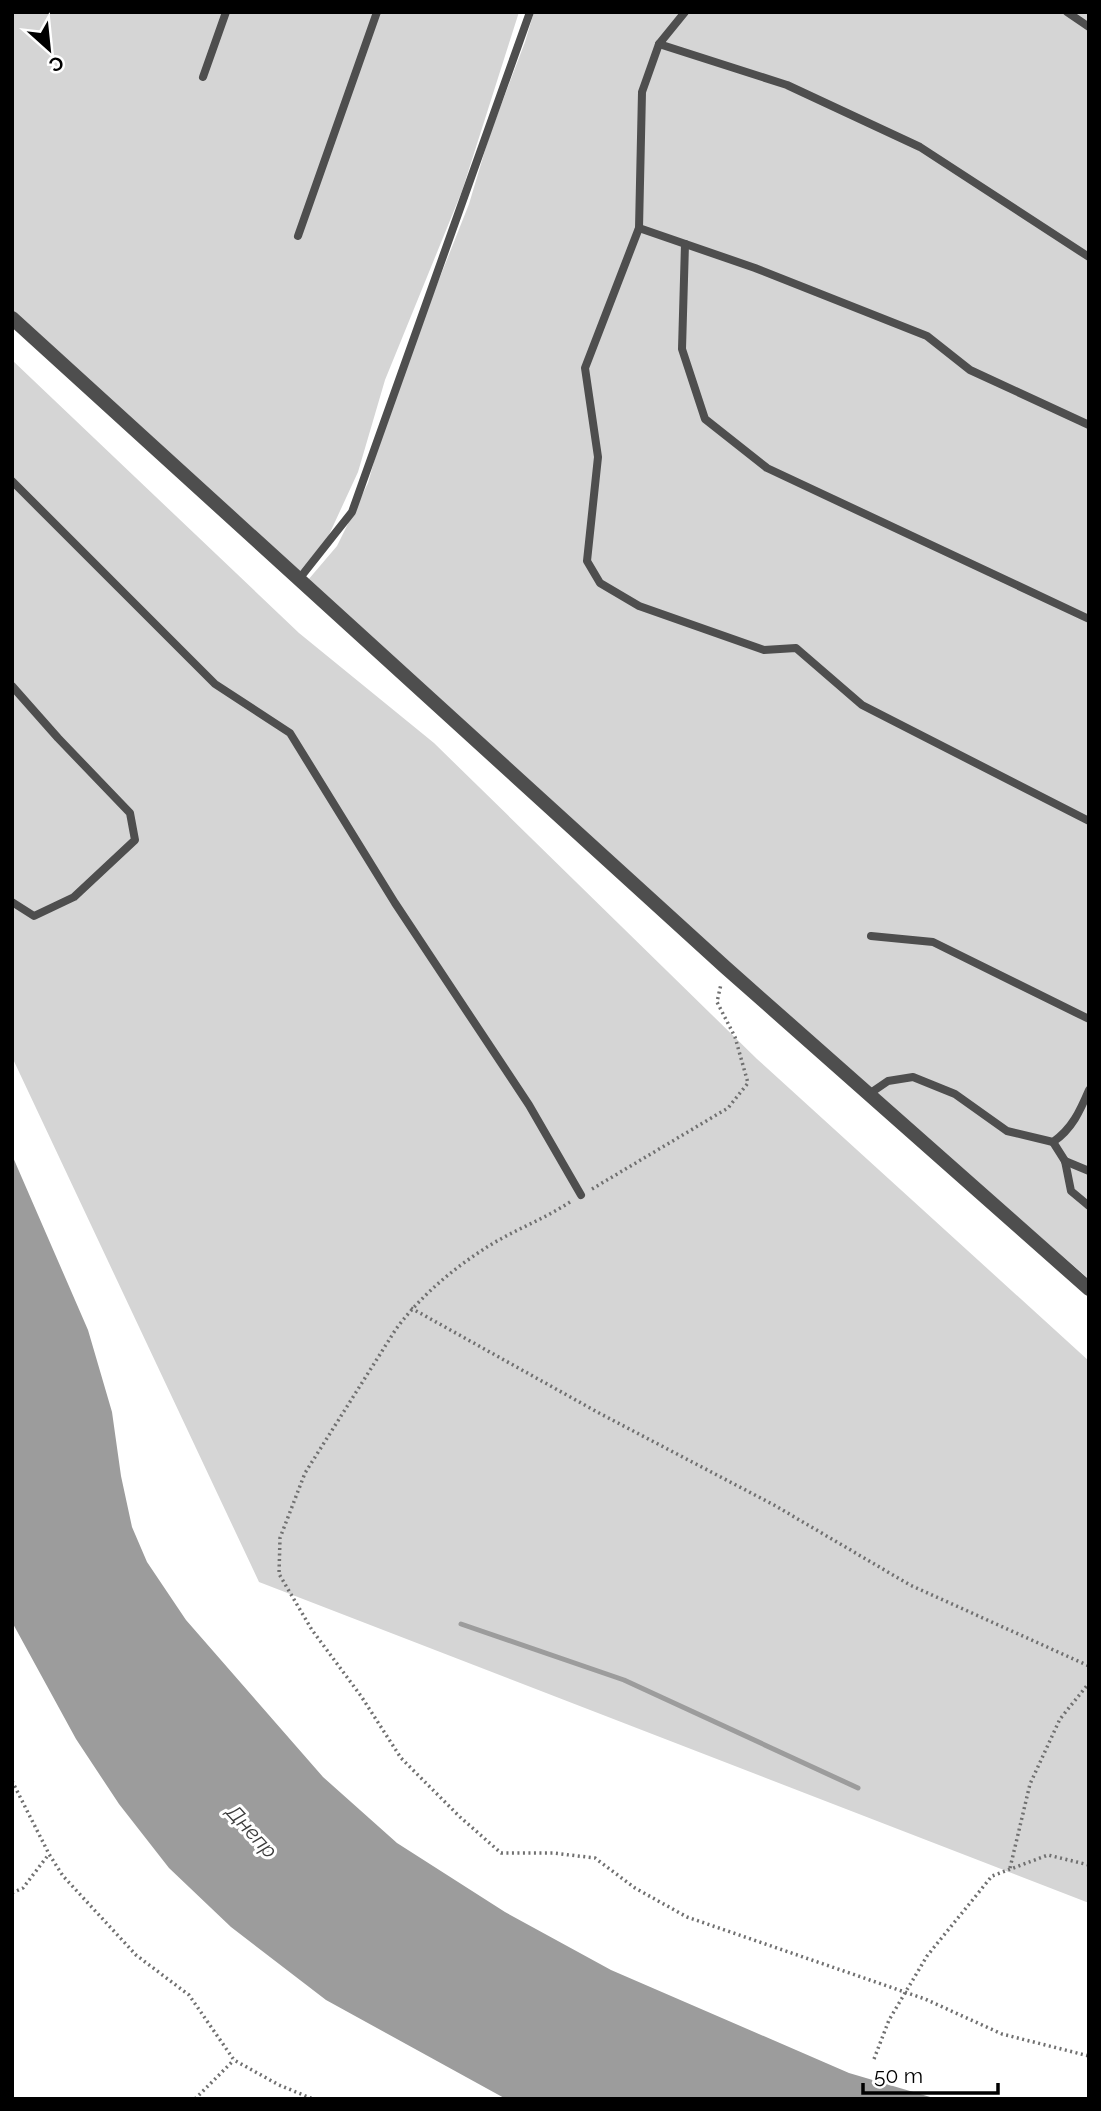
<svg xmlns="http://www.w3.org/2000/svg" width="1101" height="2111" font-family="Raleway,sans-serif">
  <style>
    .green { fill: #d5d5d5 }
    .water { fill: #9c9c9c }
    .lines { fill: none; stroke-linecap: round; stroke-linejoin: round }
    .stream { stroke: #9c9c9c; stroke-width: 5 }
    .path { stroke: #707070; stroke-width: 3.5; stroke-dasharray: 2 3.5; stroke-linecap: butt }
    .lane { stroke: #4e4e4e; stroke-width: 8 }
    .street { stroke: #4e4e4e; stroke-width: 14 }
    .labels { text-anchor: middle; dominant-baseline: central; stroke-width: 6; stroke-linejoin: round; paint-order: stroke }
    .water-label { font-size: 21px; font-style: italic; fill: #3d3d3d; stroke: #fff }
  </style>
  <rect width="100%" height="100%" fill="#fff"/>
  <g class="green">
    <polygon points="12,12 519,12 462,191 385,380 358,472 328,537 295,577 12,323"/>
    <polygon points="534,12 1089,12 1089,1279 863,1084 308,580 337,546 368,483 392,398 469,204 489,137 525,42"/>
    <polygon points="12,360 299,633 434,743 757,1059 1089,1361 1089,1903 259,1582 12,1057"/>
  </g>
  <polygon class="water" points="12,1155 88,1330 112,1412 121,1476 132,1527 147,1562 186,1620 323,1777 397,1843 505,1912 611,1970 849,2073 937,2099 506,2099 326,2000 231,1927 169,1868 119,1804 76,1739 12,1622"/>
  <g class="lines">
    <polyline class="stream" points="461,1624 624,1680 858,1788"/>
    <g class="path">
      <polyline points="592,1189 728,1108 748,1083 735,1037 717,1002 721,984"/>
      <path d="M 570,1202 C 543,1220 511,1231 484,1249 C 450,1271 420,1297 396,1329 L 305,1473 L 280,1538 L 279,1574 L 312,1630 L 361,1696 L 401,1758 L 460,1817 L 501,1853 L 553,1853 L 595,1858 L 635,1888 L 687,1917 L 925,1999 L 1002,2034 L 1089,2056"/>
      <polyline points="411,1308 599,1413 774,1505 910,1585 1089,1666"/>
      <polyline points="12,1781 49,1854 63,1876 136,1955 189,1995 234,2060 279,2085 313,2099"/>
      <polyline points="1010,1868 1030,1784 1060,1719 1089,1683"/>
      <polyline points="12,1893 23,1888 49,1854"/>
      <polyline points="874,2059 889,2020 927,1956 992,1876 1048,1855 1089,1865"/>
      <polyline points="195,2099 234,2060"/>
    </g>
    <g class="lane">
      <polyline points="685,12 659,44 642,92 639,228 585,368 598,457 587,561 600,583 639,606 764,650 796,648 862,705 1089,821"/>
      <polyline points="1067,12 1089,27"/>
      <polyline points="659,44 787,85 920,147 1089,257"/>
      <polyline points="203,77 226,12"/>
      <polyline points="639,228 755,268 927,336 970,370 1089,425"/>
      <polyline points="298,236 377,12"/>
      <polyline points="685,244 682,349 705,419 767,468 1089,619"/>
      <polyline points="12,481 215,684 290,733 395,903 529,1105 581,1195"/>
      <polyline points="299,579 352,512 530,12"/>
      <polyline points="12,686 58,738 130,813 135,840 74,897 34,916 12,902"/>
      <polyline points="871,936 933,942 1089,1019"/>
      <path d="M 869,1094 L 888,1081 L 913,1077 L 955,1094 L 1007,1131 L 1053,1142 C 1072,1129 1080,1111 1089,1090"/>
      <polyline points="1053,1142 1065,1161 1071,1191 1089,1206"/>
      <polyline points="1065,1161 1089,1171"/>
    </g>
    <polyline class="street" points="12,318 725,967 1089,1289"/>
  </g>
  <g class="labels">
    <g class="water-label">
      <text transform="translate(252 1831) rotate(47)">Днепр</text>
    </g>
  </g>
  <rect width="1101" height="2111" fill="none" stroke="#000000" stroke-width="28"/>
  <g transform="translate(49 49) rotate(153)" stroke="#ffffff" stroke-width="5" paint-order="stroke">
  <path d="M0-5L12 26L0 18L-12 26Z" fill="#000000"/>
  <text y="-10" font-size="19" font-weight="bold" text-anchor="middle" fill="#000000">С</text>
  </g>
  <path d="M863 2083v10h135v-10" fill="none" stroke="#000000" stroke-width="3.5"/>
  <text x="874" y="2083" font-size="21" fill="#000000" stroke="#ffffff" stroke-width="5" paint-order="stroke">50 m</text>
</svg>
